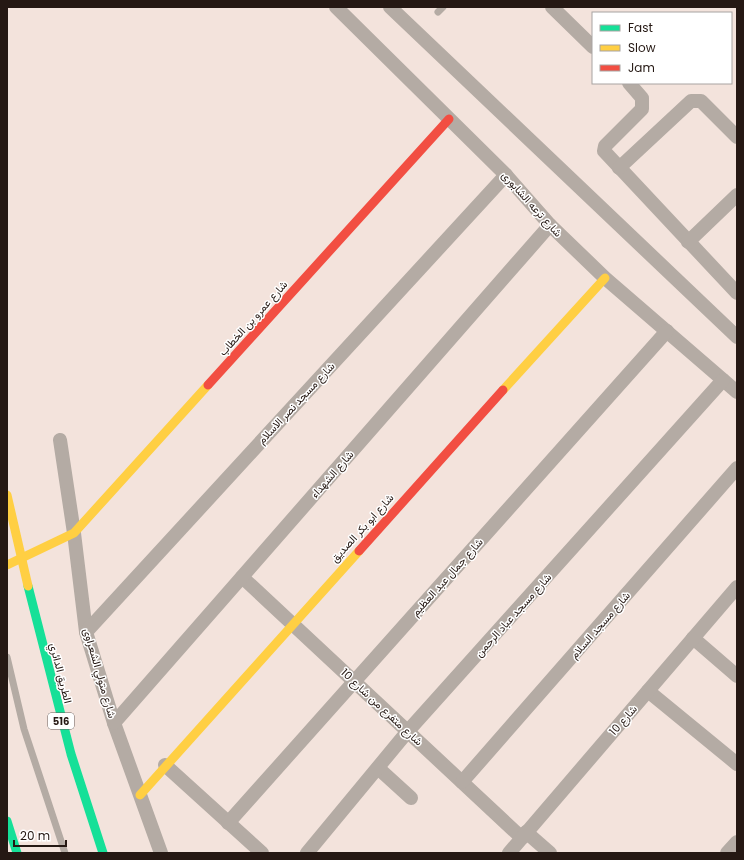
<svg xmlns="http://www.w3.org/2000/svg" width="744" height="860" font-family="Poppins,Vazirmatn,sans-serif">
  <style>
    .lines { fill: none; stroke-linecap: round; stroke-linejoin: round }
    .lane { stroke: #b4aba4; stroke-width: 7 }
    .street { stroke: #b4aba4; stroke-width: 14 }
    .fast { stroke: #16e098; stroke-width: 9 }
    .slow { stroke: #ffcf43; stroke-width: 9 }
    .jam { stroke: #f24e42; stroke-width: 9 }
    .slow-bridge { stroke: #ffcf43; stroke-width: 9 }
    .labels { text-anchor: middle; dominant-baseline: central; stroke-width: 3; stroke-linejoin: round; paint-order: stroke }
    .shield { fill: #fff; stroke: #665d5a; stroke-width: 1 }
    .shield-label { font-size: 10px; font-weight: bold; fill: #251813 }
    .street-label { font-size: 11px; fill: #251813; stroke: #fff }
  </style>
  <rect width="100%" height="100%" fill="#f3e3dc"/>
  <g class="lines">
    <g class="lane">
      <polyline points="438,12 443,7"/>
      <polyline points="7,657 24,729 65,853"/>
    </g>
    <g class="street">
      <polyline points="336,7 506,175 550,225 605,278 737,392"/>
      <polyline points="390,7 737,337"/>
      <polyline points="552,7 593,47"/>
      <polyline points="629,83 642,98 642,109 605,146 604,151 737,293"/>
      <polyline points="619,168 691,101 701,101 737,137"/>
      <polyline points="688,242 737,195"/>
      <polyline points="60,440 74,533 86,632 114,723 161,853"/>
      <polyline points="242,577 522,838"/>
      <polyline points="86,632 506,175"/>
      <polyline points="693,638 737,676"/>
      <polyline points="648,691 737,764"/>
      <polyline points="114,723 550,225"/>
      <polyline points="165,765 262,853"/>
      <polyline points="378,768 411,798"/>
      <polyline points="462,782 737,468"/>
      <polyline points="228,823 667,331"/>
      <polyline points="526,832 550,853"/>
      <polyline points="307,853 408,731 723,380"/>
      <polyline points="509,853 737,587"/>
      <polyline points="727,853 737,842"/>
    </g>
    <g class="fast">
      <polyline points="28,586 71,754 103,853"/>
      <polyline points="7,821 17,853"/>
    </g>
    <g class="slow">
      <polyline points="503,390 605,278"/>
      <polyline points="7,565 74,533 208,385"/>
      <polyline points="140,795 359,551"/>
    </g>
    <g class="jam">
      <polyline points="208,385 449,119"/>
      <polyline points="359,551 503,390"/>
    </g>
    <polyline class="slow-bridge" points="7,495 28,586"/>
  </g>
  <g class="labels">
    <rect class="shield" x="48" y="713" width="26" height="16" rx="3"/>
    <g class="shield-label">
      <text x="61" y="721">516</text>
    </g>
    <g class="street-label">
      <text transform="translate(532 204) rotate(48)">شارع ترعه الشابورى</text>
      <text transform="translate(253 318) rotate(-48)">شارع عمرو بن الخطاب</text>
      <text transform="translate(296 403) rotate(-47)">شارع مسجد نصر الاسلام</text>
      <text transform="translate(332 474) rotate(-49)">شارع الشهداء</text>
      <text transform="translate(362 528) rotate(-48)">شارع ابو بكر الصديق</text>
      <text transform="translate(447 577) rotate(-48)">شارع جمال عبد العظيم</text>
      <text transform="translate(513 615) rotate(-48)">شارع مسجد عباد الرحمن</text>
      <text transform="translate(600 625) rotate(-49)">شارع مسجد السلام</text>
      <text transform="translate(61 673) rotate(76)">الطريق الدائري</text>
      <text transform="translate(100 673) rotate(74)">شارع متولي الشعراوى</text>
      <text transform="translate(382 707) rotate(43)">شارع متفرع من شارع 10</text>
      <text transform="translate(623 720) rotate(-49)">شارع 10</text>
    </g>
  </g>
  <rect width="744" height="860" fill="none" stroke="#251813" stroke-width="16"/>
  <rect x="592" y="12" width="140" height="72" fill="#ffffff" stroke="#a8a3a1"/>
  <rect x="600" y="25" width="20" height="6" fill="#16e098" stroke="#a8a3a1"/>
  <text x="628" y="32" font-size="12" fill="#251813">Fast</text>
  <rect x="600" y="45" width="20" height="6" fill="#ffcf43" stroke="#a8a3a1"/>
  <text x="628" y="52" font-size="12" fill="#251813">Slow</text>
  <rect x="600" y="65" width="20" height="6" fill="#f24e42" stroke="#a8a3a1"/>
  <text x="628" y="72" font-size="12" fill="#251813">Jam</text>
  <path d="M14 840v6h52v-6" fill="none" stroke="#251813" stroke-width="2"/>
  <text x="20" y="840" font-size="12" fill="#251813" stroke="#ffffff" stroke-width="3" paint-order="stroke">20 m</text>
</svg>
